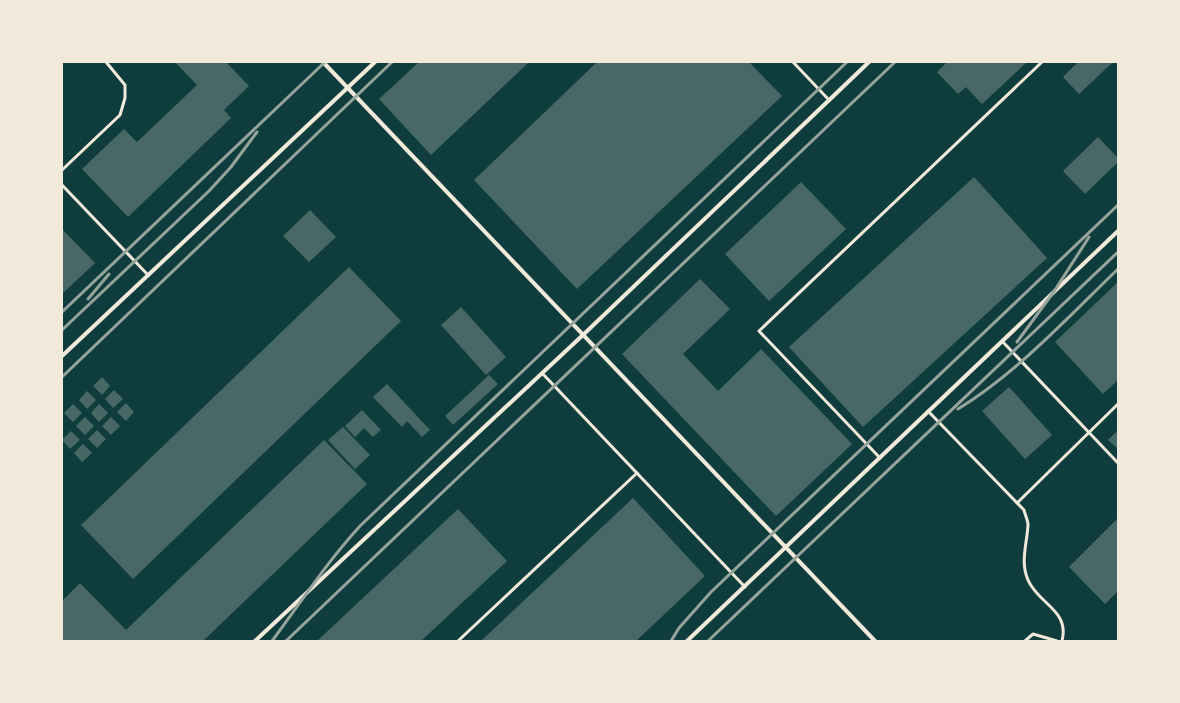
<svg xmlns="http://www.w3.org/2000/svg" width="1180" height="703" font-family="'DM Sans',sans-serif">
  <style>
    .building { fill: #486865 }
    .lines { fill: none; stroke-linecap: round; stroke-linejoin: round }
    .service { stroke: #f1e9da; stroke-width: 3 }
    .minor { stroke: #f1e9da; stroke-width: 4 }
    .rail { stroke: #97a49c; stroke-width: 3 }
  </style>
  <rect width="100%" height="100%" fill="#0f3d3e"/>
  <g class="building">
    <polygon points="175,62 226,62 249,86 224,110 231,118 128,217 82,169 124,129 137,142 197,85"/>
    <polygon points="419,62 529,62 431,155 379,99"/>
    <polygon points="597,62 749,62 782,96 577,289 474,180"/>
    <polygon points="947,62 1027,62 982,104 966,87 958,94 937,72"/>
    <polygon points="1078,62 1113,62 1079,94 1063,77"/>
    <polygon points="1098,137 1118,158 1118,162 1085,194 1063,171"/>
    <polygon points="974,177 1047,258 863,427 789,347"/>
    <polygon points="801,182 846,229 769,301 725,254"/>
    <polygon points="310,210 336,237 309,262 283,236"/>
    <polygon points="62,229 95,263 62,294"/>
    <polygon points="349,267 401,321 133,579 81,525"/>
    <polygon points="700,279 730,309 683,354 718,391 761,349 852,444 776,516 622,354"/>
    <polygon points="1118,282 1118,380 1103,394 1055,342"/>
    <polygon points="461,307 506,357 486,375 441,325"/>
    <polygon points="489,375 498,384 453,425 445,416"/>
    <polygon points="102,377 110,386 102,395 93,386"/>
    <polygon points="387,384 430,430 422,437 407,421 402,427 373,397"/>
    <polygon points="1009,387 1052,435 1025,459 982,411"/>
    <polygon points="114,390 123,399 113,408 105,399"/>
    <polygon points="87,391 96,400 87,409 79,400"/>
    <polygon points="126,403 134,412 126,421 117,412"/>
    <polygon points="73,404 82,413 73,422 64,413"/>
    <polygon points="99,404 108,413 99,422 91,413"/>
    <polygon points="362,410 381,430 373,437 364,428 355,437 345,426"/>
    <polygon points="85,417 94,426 85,435 76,426"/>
    <polygon points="111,417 120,426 111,435 102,426"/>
    <polygon points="343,427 370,455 355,469 328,440"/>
    <polygon points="97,430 106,439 97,448 88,439"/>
    <polygon points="1118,430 1118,449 1108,440"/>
    <polygon points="71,431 80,440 70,449 62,440"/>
    <polygon points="324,440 367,484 203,641 62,641 62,601 80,583 126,630"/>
    <polygon points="83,444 92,453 82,462 74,453"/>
    <polygon points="633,498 705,576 636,641 481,641"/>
    <polygon points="458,509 507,561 421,641 317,641"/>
    <polygon points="1118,518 1118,591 1105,604 1069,567"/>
  </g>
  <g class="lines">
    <g class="service">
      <polyline points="793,62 829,100"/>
      <polyline points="62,170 120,115 125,98 125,85 106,62"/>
      <polyline points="62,185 148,275"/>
      <polyline points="1002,341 1118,463"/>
      <polyline points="542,373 745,587"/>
      <path d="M 928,411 L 1024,510 C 1025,515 1028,520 1028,525 C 1027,544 1020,562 1028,580 C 1038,604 1070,610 1062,641"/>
      <polyline points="880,458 759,331 1042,62"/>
      <polyline points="1017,503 1118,404"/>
      <polyline points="458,641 637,473"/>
      <polyline points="1025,641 1033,634 1057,641"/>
    </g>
    <g class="minor">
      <polyline points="323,62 875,641"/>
      <polyline points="62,356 375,62"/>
      <polyline points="255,641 584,334 869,62"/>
      <polyline points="687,641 1118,231"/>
    </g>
    <g class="rail">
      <polyline points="88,299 109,274"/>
      <polyline points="62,312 325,62"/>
      <polyline points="62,330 209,191 231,167 257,132"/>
      <polyline points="1017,342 1055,290 1089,237"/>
      <polyline points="62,377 392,62"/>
      <path d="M 958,409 C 1018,372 1067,318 1118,269"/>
      <path d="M 272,641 C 301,602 327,562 360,526 L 847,62"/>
      <polyline points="286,641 895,62"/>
      <polyline points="671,641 679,628 711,592 1118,205"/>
      <polyline points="708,641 1118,252"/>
    </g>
  </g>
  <rect width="1180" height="703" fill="none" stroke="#f1e9da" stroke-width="126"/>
</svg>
